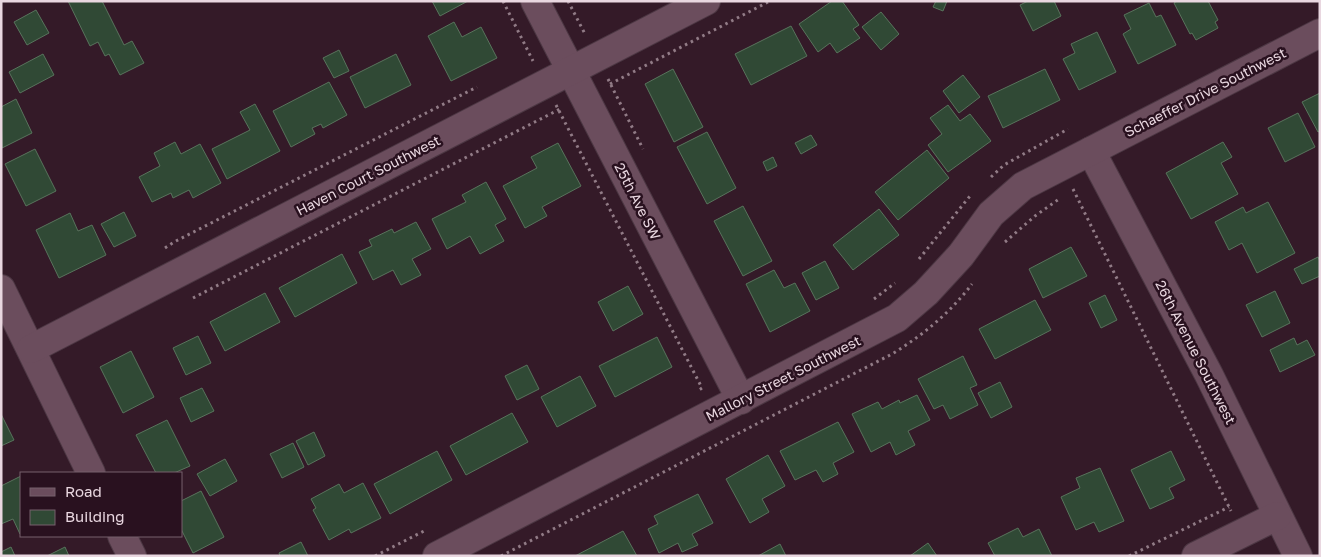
<svg xmlns="http://www.w3.org/2000/svg" width="1321" height="557" font-family="'Golos Text',sans-serif">
  <style>
    .building { fill: #304935; stroke: #58735c }
    .lines { fill: none; stroke-linecap: round; stroke-linejoin: round }
    .minor-casing { stroke: #4c3743; stroke-width: 30 }
    .path { stroke: #917b86; stroke-width: 3; stroke-dasharray: 2.5 4; stroke-linecap: butt }
    .minor { stroke: #6b4d5d; stroke-width: 28 }
    .labels { text-anchor: middle; dominant-baseline: central; stroke-width: 5; stroke-linejoin: round; paint-order: stroke }
    .street-label { font-size: 14px; fill: #e9d7e0; stroke: #29111f }
  </style>
  <rect width="100%" height="100%" fill="#341a28"/>
  <g class="building">
    <polygon points="68,1 102,1 124,45 132,41 144,63 120,75 109,54 105,56 98,42 90,46"/>
    <polygon points="432,1 468,1 440,16"/>
    <polygon points="832,1 842,1 859,25 853,29 860,38 837,53 830,43 818,52 799,24"/>
    <polygon points="936,1 947,1 943,11 933,7"/>
    <polygon points="1028,1 1054,1 1061,16 1033,31 1020,5"/>
    <polygon points="1177,1 1208,1 1218,20 1215,22 1218,28 1196,40 1192,33 1190,34 1174,3"/>
    <polygon points="1149,3 1156,17 1161,15 1176,45 1138,64 1123,34 1131,29 1124,15"/>
    <polygon points="36,10 49,33 27,45 14,22"/>
    <polygon points="881,12 899,34 881,50 862,27"/>
    <polygon points="454,22 462,37 481,27 497,58 451,81 428,36"/>
    <polygon points="791,26 807,56 751,85 735,54"/>
    <polygon points="1097,32 1116,72 1079,90 1063,59 1075,53 1071,44"/>
    <polygon points="339,50 349,71 334,78 323,58"/>
    <polygon points="43,54 54,75 20,93 9,72"/>
    <polygon points="396,54 411,85 365,108 350,77"/>
    <polygon points="673,69 703,127 674,142 645,84"/>
    <polygon points="1045,69 1060,100 1003,128 988,96"/>
    <polygon points="963,75 980,97 959,113 943,91"/>
    <polygon points="329,82 347,115 323,128 321,124 312,128 315,134 291,147 273,111"/>
    <polygon points="1320,93 1320,131 1318,132 1302,102"/>
    <polygon points="16,99 32,133 2,148 1,107"/>
    <polygon points="255,104 280,151 227,179 212,149 250,130 240,112"/>
    <polygon points="948,105 960,121 970,114 991,141 948,172 928,145 942,134 930,118"/>
    <polygon points="1298,113 1315,147 1285,162 1268,128"/>
    <polygon points="707,132 736,188 707,204 677,147"/>
    <polygon points="811,135 817,145 801,154 795,143"/>
    <polygon points="175,142 181,154 200,144 221,183 193,198 189,190 173,198 171,193 152,202 139,177 160,166 154,153"/>
    <polygon points="1223,142 1232,157 1221,163 1238,194 1191,219 1166,173"/>
    <polygon points="558,143 581,186 542,207 547,216 525,228 503,186 537,168 531,157"/>
    <polygon points="35,149 56,191 26,206 5,164"/>
    <polygon points="927,150 949,178 898,220 875,192"/>
    <polygon points="773,157 777,166 767,171 763,162"/>
    <polygon points="486,182 506,219 495,225 504,241 480,254 470,236 447,249 432,219 466,202 462,195"/>
    <polygon points="1268,202 1295,253 1257,273 1242,243 1229,250 1215,222 1243,207 1246,213"/>
    <polygon points="743,206 772,261 743,276 714,221"/>
    <polygon points="879,209 899,235 853,270 833,245"/>
    <polygon points="124,212 136,236 114,247 101,224"/>
    <polygon points="70,213 78,231 92,225 106,255 59,278 36,230"/>
    <polygon points="416,222 431,249 412,259 421,275 401,285 393,270 373,280 359,252 372,246 369,240 392,229 394,233"/>
    <polygon points="1071,247 1087,276 1043,298 1029,269"/>
    <polygon points="342,254 357,283 295,317 279,288"/>
    <polygon points="1318,257 1320,261 1320,276 1302,284 1294,269"/>
    <polygon points="825,261 839,288 816,300 802,273"/>
    <polygon points="774,270 784,288 795,283 810,311 770,332 746,284"/>
    <polygon points="628,286 643,314 613,331 598,302"/>
    <polygon points="1275,291 1290,323 1262,337 1246,305"/>
    <polygon points="265,293 280,322 225,351 210,322"/>
    <polygon points="1105,295 1117,320 1101,328 1089,303"/>
    <polygon points="1035,300 1051,330 995,359 979,329"/>
    <polygon points="198,336 211,363 186,375 173,348"/>
    <polygon points="657,337 672,367 615,397 599,366"/>
    <polygon points="1294,338 1297,345 1307,340 1315,355 1280,372 1270,350"/>
    <polygon points="131,351 154,397 123,413 100,367"/>
    <polygon points="963,356 977,385 970,388 978,405 950,419 943,405 934,409 918,379"/>
    <polygon points="527,365 539,389 517,400 505,376"/>
    <polygon points="580,376 596,406 557,427 541,397"/>
    <polygon points="1000,382 1012,407 991,418 978,393"/>
    <polygon points="202,388 214,411 191,422 180,398"/>
    <polygon points="917,395 930,420 908,431 915,445 896,455 890,442 871,452 852,414 878,402 882,409 899,400 900,403"/>
    <polygon points="512,413 528,442 466,475 450,446"/>
    <polygon points="1,414 14,440 1,446"/>
    <polygon points="167,420 190,466 174,473 156,473 136,435"/>
    <polygon points="838,422 854,452 833,463 838,474 823,482 816,470 795,480 780,451"/>
    <polygon points="314,432 325,456 308,465 296,441"/>
    <polygon points="293,443 304,467 282,478 270,454"/>
    <polygon points="437,451 452,480 390,514 374,484"/>
    <polygon points="1171,451 1185,480 1169,488 1174,498 1150,509 1131,470"/>
    <polygon points="768,455 785,486 762,499 769,512 750,523 726,479"/>
    <polygon points="225,459 237,481 210,496 197,474"/>
    <polygon points="1100,468 1124,521 1099,532 1094,522 1076,530 1061,497 1080,488 1076,478"/>
    <polygon points="21,476 21,533 20,534 13,519 1,524 1,486"/>
    <polygon points="363,483 381,518 351,533 349,529 329,540 313,510 316,508 311,499 339,484 344,493"/>
    <polygon points="201,491 224,537 193,553 181,529 181,501"/>
    <polygon points="698,494 713,523 692,534 698,545 682,552 678,543 659,553 648,529 658,524 654,516"/>
    <polygon points="1018,528 1023,537 1039,529 1052,556 995,556 988,543"/>
    <polygon points="623,531 637,556 575,556"/>
    <polygon points="301,542 308,556 280,556 279,553"/>
    <polygon points="928,543 937,556 910,556"/>
    <polygon points="780,544 786,556 758,556"/>
    <polygon points="11,547 15,556 1,556 1,552"/>
    <polygon points="65,547 69,556 47,556"/>
  </g>
  <g class="lines">
    <defs>
      <g id="minor">
        <polyline points="535,1 741,400"/>
        <polyline points="1091,151 1209,375 1298,556"/>
        <polyline points="1,289 91,473"/>
        <polyline points="31,349 706,1"/>
        <polyline points="122,536 132,556"/>
        <polyline points="437,556 897,318 926,293 961,255 991,214 1023,186 1320,33"/>
        <polyline points="1196,556 1277,516"/>
      </g>
    </defs>
    <use href="#minor" class="minor-casing"/>
    <g class="path">
      <polyline points="503,1 533,61"/>
      <polyline points="568,1 585,34"/>
      <polyline points="608,79 643,149"/>
      <polyline points="610,84 770,1"/>
      <polyline points="556,105 702,388 699,390"/>
      <polyline points="991,177 1004,165 1068,129"/>
      <polyline points="1073,189 1231,511"/>
      <polyline points="1005,242 1035,216 1059,199"/>
      <polyline points="165,248 174,242 477,87"/>
      <polyline points="919,259 970,196"/>
      <polyline points="193,298 560,109"/>
      <polyline points="874,299 895,283"/>
      <polyline points="375,556 426,530"/>
      <path d="M 501,556 L 892,354 C 923,335 950,313 972,284"/>
      <polyline points="1129,556 1229,507"/>
    </g>
    <use href="#minor" class="minor"/>
  </g>
  <g class="labels">
    <g class="street-label">
      <text transform="translate(1205 92) rotate(-27)">Schaeffer Drive Southwest</text>
      <text transform="translate(368 175) rotate(-27)">Haven Court Southwest</text>
      <text transform="translate(638 201) rotate(63)">25th Ave SW</text>
      <text transform="translate(1196 352) rotate(63)">26th Avenue Southwest</text>
      <text transform="translate(783 378) rotate(-27)">Mallory Street Southwest</text>
    </g>
  </g>
  <rect width="1321" height="557" fill="none" stroke="#e9d7e0" stroke-width="5"/>
  <rect x="20" y="472" width="162" height="65" fill="#29111f" stroke="#76606c"/>
  <rect x="30" y="488" width="25" height="8" fill="#6b4d5d" stroke="#76606c"/>
  <text x="65" y="497" font-size="15" fill="#e9d7e0">Road</text>
  <rect x="30" y="510" width="25" height="15" fill="#304935" stroke="#76606c"/>
  <text x="65" y="522" font-size="15" fill="#e9d7e0">Building</text>
</svg>
